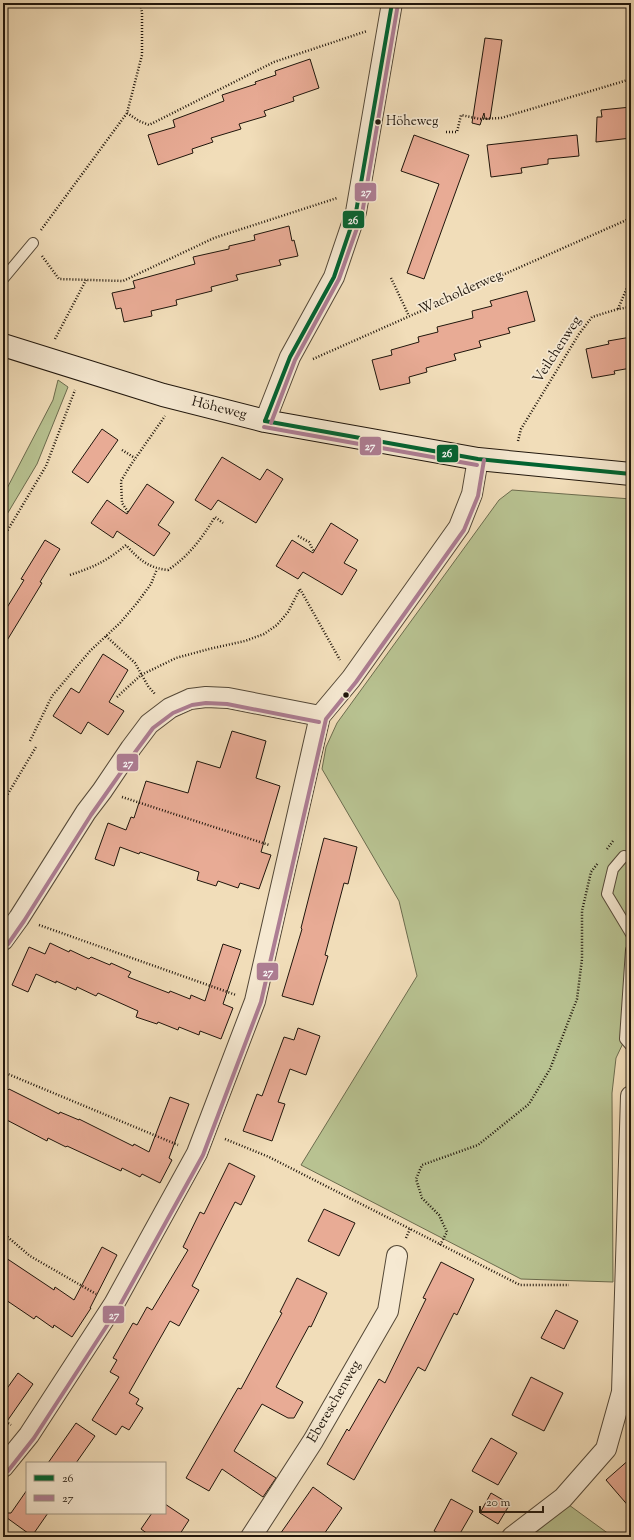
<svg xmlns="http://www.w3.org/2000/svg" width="634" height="1540" font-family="'Sorts Mill Goudy',serif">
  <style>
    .green { fill: #b8c291; stroke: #6c6c4e }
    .building { fill: #e8ab95; stroke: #20160c }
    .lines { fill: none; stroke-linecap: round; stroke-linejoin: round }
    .lane-casing { stroke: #544837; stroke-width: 12 }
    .street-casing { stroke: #544837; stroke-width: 22 }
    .secondary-casing { stroke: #20160c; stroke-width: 24 }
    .path { stroke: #20160c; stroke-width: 2.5; stroke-dasharray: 1 2; stroke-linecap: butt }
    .lane { stroke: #f6e9d2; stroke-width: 10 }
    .street { stroke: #f6e9d2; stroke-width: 20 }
    .secondary { stroke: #f6e9d2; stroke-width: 22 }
    .bus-1-casing { stroke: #f6e9d2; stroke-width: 7 }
    .bus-2-casing { stroke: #f6e9d2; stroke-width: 7 }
    .bus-1 { stroke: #006331; stroke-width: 4 }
    .bus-2 { stroke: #ad7d93; stroke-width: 4 }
    .bus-dot { fill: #20160c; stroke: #f6e9d2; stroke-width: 1.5 }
    .labels { text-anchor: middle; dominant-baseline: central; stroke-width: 3.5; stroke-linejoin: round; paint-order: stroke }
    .bus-label { font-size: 13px; fill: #20160c; stroke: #f6e9d2; text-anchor: start }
    .street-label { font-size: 14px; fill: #20160c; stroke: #f6e9d2 }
    .line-badge { stroke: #f6e9d2; stroke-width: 1.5 }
    .badge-label { font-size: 11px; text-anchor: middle; font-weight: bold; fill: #fff }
  </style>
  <rect width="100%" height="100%" fill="#f1ddb9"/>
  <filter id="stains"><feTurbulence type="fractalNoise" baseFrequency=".005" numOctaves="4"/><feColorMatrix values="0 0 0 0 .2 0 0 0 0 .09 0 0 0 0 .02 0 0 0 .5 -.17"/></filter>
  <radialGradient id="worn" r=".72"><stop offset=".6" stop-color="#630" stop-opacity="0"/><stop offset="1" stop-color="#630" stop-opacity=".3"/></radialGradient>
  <g class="green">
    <polygon points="58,380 68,387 37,464 3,521 3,496 53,400"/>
    <polygon points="512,490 631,499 631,1038 625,1039 616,1058 612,1093 613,1282 521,1279 301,1165 417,976 399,901 322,769 326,747 337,723 499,500"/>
    <polygon points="569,1505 613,1537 530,1537"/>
  </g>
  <g class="building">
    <polygon points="485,38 502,40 490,119 485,119 484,113 480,125 472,123"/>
    <polygon points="310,59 319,88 293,97 294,101 264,111 266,116 239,124 241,129 211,138 213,142 192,149 193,153 158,165 148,135 175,127 173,120 224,101 222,95 256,84 255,82 276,75 275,71"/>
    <polygon points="631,107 631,138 596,142 597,117 602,117 601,110"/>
    <polygon points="414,135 469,155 424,279 407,273 439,184 401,171"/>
    <polygon points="577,135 579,156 548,159 548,164 521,168 522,173 491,177 487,145"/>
    <polygon points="289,226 292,241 294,240 298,256 279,260 281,265 236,275 238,280 211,287 212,291 176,300 177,305 151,311 152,316 124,322 121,308 116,309 112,293 135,288 133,281 195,264 193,257 229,249 229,246 255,240 254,235"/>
    <polygon points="527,291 535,321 508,328 510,333 479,341 481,347 454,354 456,360 426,368 427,372 409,377 410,383 380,390 372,360 392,355 391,350 419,342 418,337 438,332 437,327 473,318 472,311 492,306 490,301"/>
    <polygon points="631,337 631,368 614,371 615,374 592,378 586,349 609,344 608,341"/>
    <polygon points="102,429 118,440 88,483 72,472"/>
    <polygon points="222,457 260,480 267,469 283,479 256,523 218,500 211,510 195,500"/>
    <polygon points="147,484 174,502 158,525 170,533 154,556 117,531 113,538 91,523 107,500 127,514"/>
    <polygon points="331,523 358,540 344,563 357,570 342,595 303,572 298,579 276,566 292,540 313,553"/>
    <polygon points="45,540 60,549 40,582 42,583 3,647 3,614 24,580 21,579"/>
    <polygon points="103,654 128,670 109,702 124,711 108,735 88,722 81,734 53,716 71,688 79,693"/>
    <polygon points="232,731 266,741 256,778 280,786 261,852 271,855 259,889 240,883 238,888 218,881 216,886 197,880 199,872 140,852 139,854 120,847 114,866 95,859 108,823 126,830 131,817 134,818 146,781 188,793 197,761 220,768"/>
    <polygon points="324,838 357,847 348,884 344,883 325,955 328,956 313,1005 282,996 302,929 301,928"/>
    <polygon points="50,943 69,952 70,950 89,959 91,957 110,965 111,963 131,972 128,977 169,993 170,991 190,999 191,995 205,1001 223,944 241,950 223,1004 233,1008 221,1039 200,1031 199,1035 179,1027 178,1030 158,1022 157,1024 136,1017 138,1011 98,993 96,996 77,987 76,990 56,981 56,983 36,974 28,992 12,985 29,947 45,954"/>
    <polygon points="298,1028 320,1036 306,1075 290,1069 278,1102 285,1104 272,1141 243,1131 257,1094 262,1096 284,1037 294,1040"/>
    <polygon points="3,1088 8,1090 9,1089 59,1114 60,1112 79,1120 79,1119 133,1146 134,1144 149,1152 170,1097 189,1104 169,1158 172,1160 160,1183 142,1174 140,1177 122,1168 121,1171 67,1146 66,1147 48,1138 47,1141 3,1118"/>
    <polygon points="229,1163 255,1176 241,1205 235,1202 192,1286 199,1290 179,1326 170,1321 129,1393 139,1399 136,1404 143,1408 129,1430 122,1426 116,1435 92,1420 119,1377 110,1372 117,1360 113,1358 133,1323 137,1325 147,1307 152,1310 188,1250 183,1247 200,1212 204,1214"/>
    <polygon points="324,1209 355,1223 339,1256 308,1241"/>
    <polygon points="102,1247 117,1255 90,1308 91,1308 72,1337 54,1325 53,1328 36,1316 34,1319 3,1298 3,1256 54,1290 55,1287 74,1300"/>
    <polygon points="441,1262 474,1279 457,1315 454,1313 425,1371 418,1367 354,1480 327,1464 347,1429 349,1431 379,1379 385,1383 426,1299 423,1298"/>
    <polygon points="297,1278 327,1293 311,1327 309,1326 276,1387 303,1402 294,1418 288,1418 262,1404 234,1451 276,1478 263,1497 222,1469 209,1491 186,1478 238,1388 241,1389 282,1313 280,1312"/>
    <polygon points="556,1310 578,1321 564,1349 541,1338"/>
    <polygon points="18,1373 33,1384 3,1427 3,1394"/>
    <polygon points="531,1377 563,1393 544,1431 512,1415"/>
    <polygon points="76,1423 95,1436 76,1463 48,1463"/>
    <polygon points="491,1438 517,1453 498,1485 472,1471"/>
    <polygon points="631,1458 631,1509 606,1480"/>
    <polygon points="313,1487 342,1508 322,1537 278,1537"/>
    <polygon points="27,1490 27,1513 48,1513 32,1536 3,1515 3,1513 11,1513"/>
    <polygon points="491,1493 510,1504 498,1524 480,1513"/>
    <polygon points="451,1499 473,1511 458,1537 446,1537 434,1531"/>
    <polygon points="165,1504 189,1520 178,1537 152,1537 141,1529 152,1513 165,1513"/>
  </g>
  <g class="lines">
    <defs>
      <g id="lane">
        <polyline points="3,279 33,243"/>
        <polyline points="624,856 613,869 607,894 631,934"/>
        <polyline points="631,950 625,1039 631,1046"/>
      </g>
      <g id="street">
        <polyline points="265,421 290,357 334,277 356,212 392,3"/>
        <polyline points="3,940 19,918 86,812 102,791 131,748 149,724 170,708 190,699 206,697 228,698 320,716"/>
        <polyline points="3,1467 29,1435 114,1304 197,1153 255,1001 320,716 351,679 459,527 472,494 478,459"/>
        <polyline points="251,1537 313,1441 388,1311 397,1256"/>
        <polyline points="512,1537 563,1498 606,1449 622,1392 631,1096"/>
      </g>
      <polyline id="secondary" points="3,345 163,395 265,421 478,459 631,474"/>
    </defs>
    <use href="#lane" class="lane-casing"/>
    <use href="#street" class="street-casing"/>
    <use href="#secondary" class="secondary-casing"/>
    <g class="path">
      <polyline points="127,113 139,121 149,125 274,62 367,31"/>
      <polyline points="446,132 457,132 461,115 480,119 501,118 631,79"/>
      <polyline points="41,230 127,113 142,55 142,12 140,3"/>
      <polyline points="42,256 59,279 123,281 214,238 337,198"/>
      <polyline points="391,278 409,316"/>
      <polyline points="618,309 631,278"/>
      <polyline points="55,339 86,280"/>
      <polyline points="313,359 631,218"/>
      <polyline points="518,441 521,429 579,334 592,317 618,309 631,307"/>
      <polyline points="122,450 135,458"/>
      <polyline points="128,512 122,503 121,481 130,466 165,416"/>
      <polyline points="298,536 309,542 314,552"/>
      <polyline points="3,538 46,466 75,390"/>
      <path d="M 70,575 C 94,567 107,561 126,545 C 139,560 149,568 168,570 C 189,556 202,538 215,517 L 223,523"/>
      <polyline points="300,589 340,660"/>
      <polyline points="106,636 135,663 148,686 155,694"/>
      <polyline points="117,697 141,675 176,658 209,649 245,641 264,634 277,625 288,612 300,589"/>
      <polyline points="30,741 52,696 90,651 120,623 137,603 151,584 157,569"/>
      <polyline points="122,797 269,845"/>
      <polyline points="3,802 36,747"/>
      <polyline points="607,849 613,841"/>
      <polyline points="39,925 236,995"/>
      <polyline points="3,1072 178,1145"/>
      <polyline points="225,1139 269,1157 520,1285 569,1285"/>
      <polyline points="3,1233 30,1256 96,1294"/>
      <polyline points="406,1238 410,1229"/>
      <polyline points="440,1245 447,1232 439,1215 422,1198 416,1179 422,1165 478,1145 529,1104 550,1069 577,999 582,959 582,911 591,872 598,863"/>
      <polyline points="3,1420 11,1425"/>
    </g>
    <use href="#lane" class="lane"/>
    <use href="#street" class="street"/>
    <use href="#secondary" class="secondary"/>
    <defs>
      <g id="bus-1">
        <polyline points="265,421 290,357 334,277 356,212 392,3"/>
        <polyline points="265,421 478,459 631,474"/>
      </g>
      <g id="bus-2">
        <polyline points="271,423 295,360 339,279 362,214 398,4"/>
        <polyline points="264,427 477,465"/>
        <polyline points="8,944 24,921 91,815 136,751 153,728 173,713 192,705 206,703 227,704 319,722"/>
        <polyline points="8,1471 34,1438 119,1307 203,1155 261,1002 326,719 356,682 464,530 478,496 484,460"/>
      </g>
    </defs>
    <use href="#bus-1" class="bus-1-casing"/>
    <use href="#bus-2" class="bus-2-casing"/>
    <use href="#bus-1" class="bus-1"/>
    <use href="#bus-2" class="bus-2"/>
  </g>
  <g class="bus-dot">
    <circle cx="378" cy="122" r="3.5"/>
    <circle cx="346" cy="695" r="3.5"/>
  </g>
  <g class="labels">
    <g class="bus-label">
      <text x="386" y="122">Höheweg</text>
    </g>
    <g class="street-label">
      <text transform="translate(461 293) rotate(-24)">Wacholderweg</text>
      <text transform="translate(558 350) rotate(-57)">Veilchenweg</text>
      <text transform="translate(219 409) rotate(14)">Höheweg</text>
      <text transform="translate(335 1402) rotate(-60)">Ebereschenweg</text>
    </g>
  </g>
  <g class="line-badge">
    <rect x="354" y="182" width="23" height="20" rx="4" fill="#ad7d93"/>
    <rect x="342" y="210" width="23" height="19" rx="4" fill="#006331"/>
    <rect x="359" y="436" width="23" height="20" rx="4" fill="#ad7d93"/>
    <rect x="436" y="444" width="23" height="19" rx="4" fill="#006331"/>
    <rect x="116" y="753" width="23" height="19" rx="4" fill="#ad7d93"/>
    <rect x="256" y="962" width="23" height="19" rx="4" fill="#ad7d93"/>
    <rect x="102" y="1305" width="23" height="19" rx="4" fill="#ad7d93"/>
  </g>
  <g class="badge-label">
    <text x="366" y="196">27</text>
    <text x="353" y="224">26</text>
    <text x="370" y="450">27</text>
    <text x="447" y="457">26</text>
    <text x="128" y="767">27</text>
    <text x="268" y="976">27</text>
    <text x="114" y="1319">27</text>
  </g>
  <rect width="634" height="1540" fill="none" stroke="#f1ddb9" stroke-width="16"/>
  <rect x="4" y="4" width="626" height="1532" fill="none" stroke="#20160c" stroke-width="2"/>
  <rect x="8" y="8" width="618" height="1524" fill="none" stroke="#20160c"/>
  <rect x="26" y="1462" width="140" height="52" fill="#f6e9d2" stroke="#a09583"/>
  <rect x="34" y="1475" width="20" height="6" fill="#006331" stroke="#a09583"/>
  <text x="62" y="1482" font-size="12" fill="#20160c">26</text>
  <rect x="34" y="1495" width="20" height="6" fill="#ad7d93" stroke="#a09583"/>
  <text x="62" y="1502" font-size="12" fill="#20160c">27</text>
  <path d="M480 1506v6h63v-6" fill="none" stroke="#20160c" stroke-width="2"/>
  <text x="486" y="1506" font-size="12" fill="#20160c" stroke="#f6e9d2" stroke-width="3" paint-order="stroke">20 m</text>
  <rect width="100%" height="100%" filter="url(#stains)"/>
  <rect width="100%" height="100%" fill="url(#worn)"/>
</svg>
